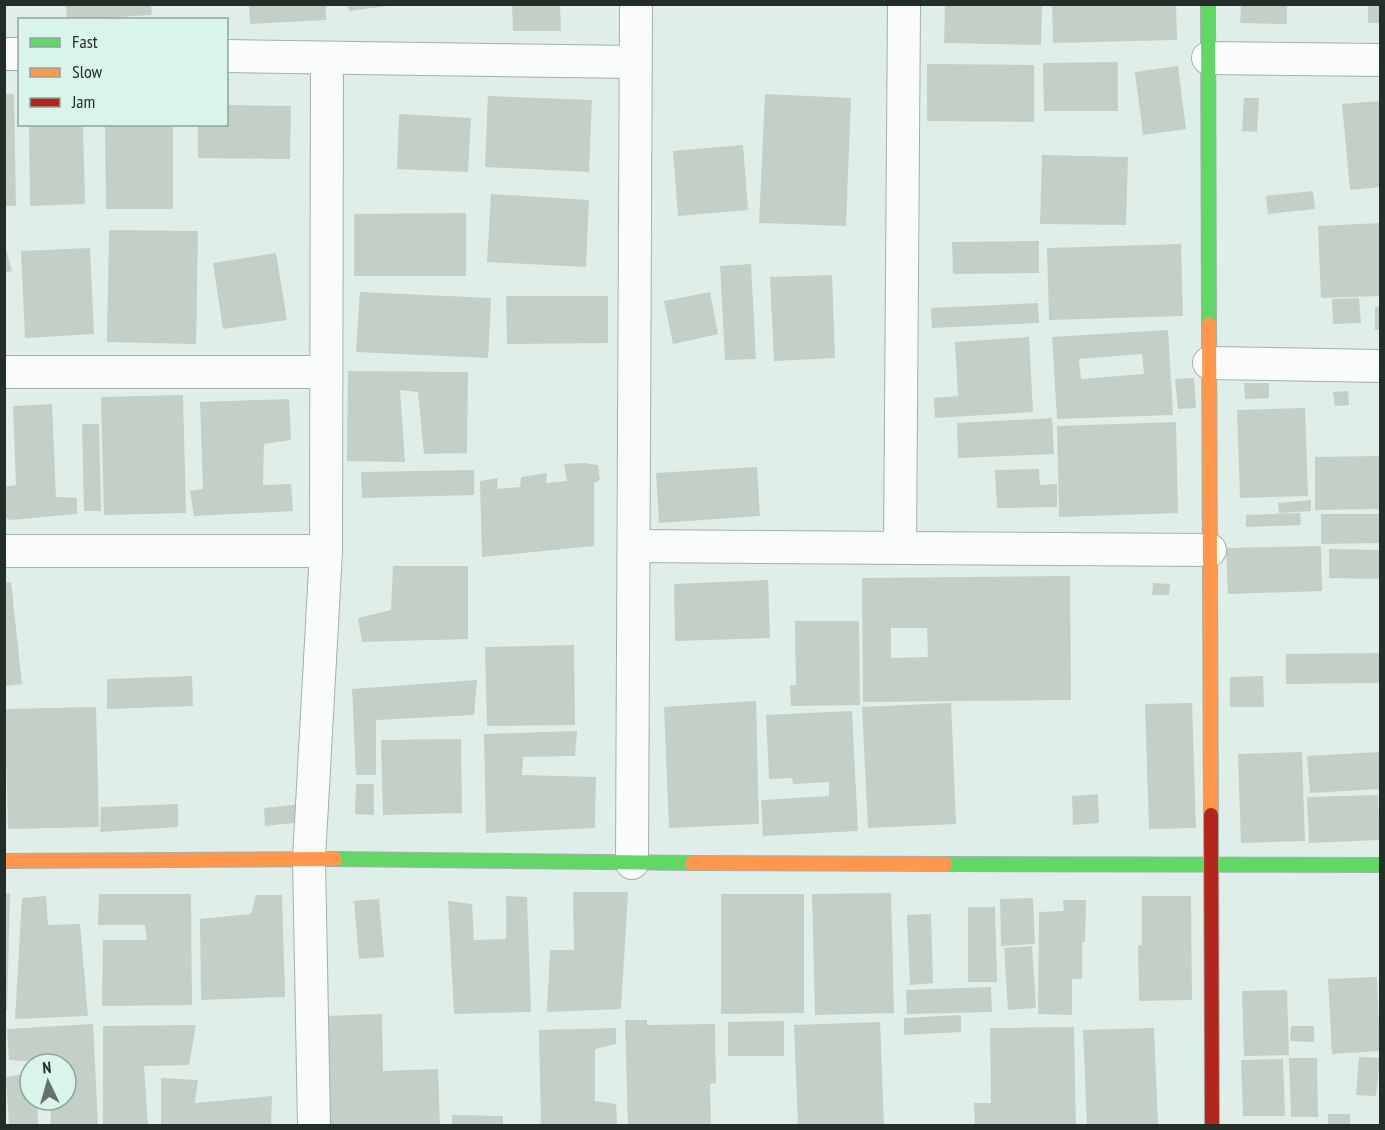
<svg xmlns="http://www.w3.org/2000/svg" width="1385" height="1130" font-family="'PT Sans Narrow',sans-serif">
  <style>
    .building { fill: #c3d0c6; fill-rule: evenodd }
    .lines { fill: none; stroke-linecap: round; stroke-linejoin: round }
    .street-casing { stroke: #a4afab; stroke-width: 34 }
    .fast-casing { stroke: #a4afab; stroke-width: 16 }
    .slow-casing { stroke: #a4afab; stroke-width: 16 }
    .jam-casing { stroke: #a4afab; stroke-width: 16 }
    .street { stroke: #fafcfc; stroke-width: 32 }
    .fast { stroke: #63d668; stroke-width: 14 }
    .slow { stroke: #ff974d; stroke-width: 14 }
    .jam { stroke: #b3261e; stroke-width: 14 }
  </style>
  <rect width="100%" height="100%" fill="#dfeee9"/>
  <g class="building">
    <polygon points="249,4 326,4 326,20 250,24"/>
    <polygon points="348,4 387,4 387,6 349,11"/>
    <polygon points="945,4 1042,4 1041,45 944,43"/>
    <polygon points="1052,4 1176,4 1177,40 1053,43"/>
    <polygon points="1241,4 1287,4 1287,24 1240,23"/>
    <rect x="1368" y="4" width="12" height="19"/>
    <polygon points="66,5 151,5 152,15 67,20"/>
    <polygon points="512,5 560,5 561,31 513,31"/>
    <polygon points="1118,62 1118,111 1044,111 1043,63"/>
    <polygon points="927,64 1034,65 1034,122 927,121"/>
    <polygon points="1178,66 1186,129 1143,135 1135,72"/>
    <polygon points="4,94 14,94 16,206 4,206"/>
    <polygon points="765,94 851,98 846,226 759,223"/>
    <polygon points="488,96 592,100 589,172 485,167"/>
    <polygon points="1244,98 1259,98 1257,132 1242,131"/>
    <polygon points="1380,101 1380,187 1350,190 1342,104"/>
    <polygon points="226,105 291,106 290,159 198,158 198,124 226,124"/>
    <polygon points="399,114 471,118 468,172 397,169"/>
    <polygon points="29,124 83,124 85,204 30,206"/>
    <polygon points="105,124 173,124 173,209 106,209"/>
    <polygon points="743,145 748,210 678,216 673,151"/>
    <polygon points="1042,155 1128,157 1126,225 1040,224"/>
    <polygon points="1313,191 1315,209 1268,214 1266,196"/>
    <polygon points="491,194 589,200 586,267 487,262"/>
    <polygon points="466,213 466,276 354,276 354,214"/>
    <polygon points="1380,223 1380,296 1321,298 1318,226"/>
    <polygon points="109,230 198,231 196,344 107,342"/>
    <polygon points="1039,241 1039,273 953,274 952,242"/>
    <polygon points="4,242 12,271 4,273"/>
    <polygon points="1181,244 1183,316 1049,320 1047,248"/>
    <polygon points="90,248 94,334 25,338 21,251"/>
    <polygon points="276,253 287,320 223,329 213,263"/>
    <polygon points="751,264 756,359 725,360 720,266"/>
    <polygon points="832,275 835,358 774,361 770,277"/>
    <polygon points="360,292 491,298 488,358 356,352"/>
    <polygon points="710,292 718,334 673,344 664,301"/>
    <polygon points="506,296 608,296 608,343 507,344"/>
    <polygon points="1359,298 1361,323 1333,324 1332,299"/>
    <polygon points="1038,303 1039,323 932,328 931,308"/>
    <rect x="1375" y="307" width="5" height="23"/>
    <path d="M 1168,330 L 1173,415 L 1057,419 L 1052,337 ZM 1142,354 L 1144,374 L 1081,379 L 1079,359 Z"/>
    <polygon points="1029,337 1033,412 935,418 934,398 958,396 955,342"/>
    <polygon points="348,371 468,372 467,453 424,454 418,392 400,390 405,462 347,461"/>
    <polygon points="1194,378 1196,408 1178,409 1175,379"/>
    <polygon points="1244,383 1269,383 1269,398 1245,399"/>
    <polygon points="1348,391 1349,405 1335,406 1333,392"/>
    <polygon points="183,395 186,513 104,515 101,397"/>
    <polygon points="289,399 291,440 264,444 263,485 291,484 293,511 194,516 190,491 203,489 200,402"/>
    <polygon points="52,404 56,497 77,498 77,514 10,520 4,517 4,487 16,485 13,406"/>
    <polygon points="1305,408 1308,496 1240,498 1237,410"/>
    <polygon points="1052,418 1054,454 958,458 957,423"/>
    <polygon points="1176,422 1178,513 1059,517 1057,426"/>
    <polygon points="82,424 99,424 101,511 84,511"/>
    <polygon points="1380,456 1380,509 1315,510 1315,457"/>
    <polygon points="585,463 598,465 600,480 594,483 594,546 482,557 480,481 498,478 497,489 520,487 521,477 547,473 546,483 567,481 564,464"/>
    <polygon points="757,467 760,516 659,523 656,473"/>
    <polygon points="1039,469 1040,485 1057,484 1057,507 997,508 995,470"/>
    <polygon points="474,470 474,495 362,498 361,472"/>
    <polygon points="1311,500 1311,511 1279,513 1278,503"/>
    <polygon points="1300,513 1301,525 1246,527 1246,515"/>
    <polygon points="1321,514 1380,514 1380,543 1321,544"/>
    <polygon points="1321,546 1322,591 1228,594 1226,548"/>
    <polygon points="1329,549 1380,550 1380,579 1329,578"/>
    <polygon points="393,566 468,566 468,639 362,642 358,618 391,610"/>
    <path d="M 1070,576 L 1071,700 L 863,702 L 862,578 ZM 891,628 L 927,628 L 928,657 L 891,658 Z"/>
    <polygon points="768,580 770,638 675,641 674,584"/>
    <polygon points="11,582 22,684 4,686 4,583"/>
    <polygon points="1153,583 1170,584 1169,595 1152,595"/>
    <polygon points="795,621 859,621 860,705 791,706 790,685 796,685"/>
    <polygon points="574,645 575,725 487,726 485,647"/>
    <polygon points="1380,653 1380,683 1286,684 1286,654"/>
    <polygon points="192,676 193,706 107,709 107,679"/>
    <polygon points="1263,676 1264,707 1230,707 1230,677"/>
    <polygon points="477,680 474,715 376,720 376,775 356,775 352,689"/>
    <polygon points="756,701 759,824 669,828 664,707"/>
    <polygon points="951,703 956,824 868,828 862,707"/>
    <polygon points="1192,703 1196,828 1149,829 1145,704"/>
    <polygon points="96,707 99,827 8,829 5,709"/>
    <polygon points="852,711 858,831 763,836 761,800 829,796 829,782 793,784 792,778 769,779 766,715"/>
    <polygon points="577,731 575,756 523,757 522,775 596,777 595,828 486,833 484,734"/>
    <polygon points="461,739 462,813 383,815 381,740"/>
    <polygon points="1302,752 1305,841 1241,843 1238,754"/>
    <polygon points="1380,752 1380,789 1310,793 1307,756"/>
    <polygon points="356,784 374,784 374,815 355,814"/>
    <polygon points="1098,794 1099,823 1073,825 1072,796"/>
    <polygon points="1378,795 1380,840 1309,843 1307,797"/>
    <polygon points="178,804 178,827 100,832 101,807"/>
    <polygon points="301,804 303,822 265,826 264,808"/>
    <polygon points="573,892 628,892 621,1009 547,1012 550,950 574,950"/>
    <polygon points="4,893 10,893 7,1010 4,1010"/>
    <polygon points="891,893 894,1013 815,1015 812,894"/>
    <polygon points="99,894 191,894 192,1005 102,1006 103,940 147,940 145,925 98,925"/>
    <polygon points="721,894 804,894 804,1013 721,1014"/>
    <polygon points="256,895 282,895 285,997 201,1000 200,919 251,914"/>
    <polygon points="46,896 48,925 80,924 88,1016 15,1019 22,898"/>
    <polygon points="506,896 527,897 531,1012 454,1014 448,901 472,904 474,940 506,939"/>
    <polygon points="1142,896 1191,896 1192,1000 1139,1001 1138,946 1142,945"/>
    <polygon points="1033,898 1035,944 1001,946 1000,899"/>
    <polygon points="379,899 384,957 359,959 354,901"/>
    <polygon points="1063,900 1086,900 1085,942 1082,942 1082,979 1072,979 1072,1015 1038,1014 1039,912 1064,911"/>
    <polygon points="968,907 995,907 997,982 968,982"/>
    <polygon points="931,914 933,983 910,985 907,915"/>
    <polygon points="1032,946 1036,1008 1008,1010 1004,948"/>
    <polygon points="1377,977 1380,1051 1332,1054 1328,979"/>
    <polygon points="991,987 992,1012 907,1014 906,990"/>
    <polygon points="1287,990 1289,1055 1244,1056 1242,991"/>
    <polygon points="382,1014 383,1071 438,1069 440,1126 329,1126 325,1016"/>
    <polygon points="961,1015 961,1032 904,1035 904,1018"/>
    <polygon points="625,1020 647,1020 647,1025 715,1024 716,1083 710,1084 711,1126 628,1126"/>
    <polygon points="784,1021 784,1056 728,1056 728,1022"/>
    <polygon points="880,1022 884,1126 798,1126 794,1025"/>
    <polygon points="93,1024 98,1126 51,1126 50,1100 66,1100 66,1064 9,1060 7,1029"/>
    <polygon points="196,1025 189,1065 144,1066 148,1126 103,1126 103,1026"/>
    <polygon points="1291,1026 1314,1026 1314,1042 1290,1041"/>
    <polygon points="1074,1027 1076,1126 975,1126 974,1103 991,1103 990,1028"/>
    <polygon points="616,1028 616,1044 595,1049 595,1101 616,1104 617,1126 541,1126 539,1030"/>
    <polygon points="1154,1028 1158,1126 1087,1126 1083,1030"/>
    <polygon points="1359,1057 1380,1058 1376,1096 1356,1095"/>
    <polygon points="1289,1058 1317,1058 1318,1117 1291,1117"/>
    <polygon points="1283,1059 1285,1116 1243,1116 1241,1060"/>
    <polygon points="30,1073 30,1100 37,1100 38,1126 9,1126 6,1077"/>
    <polygon points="161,1078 198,1080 195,1103 272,1096 271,1126 161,1126"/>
    <rect x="1328" y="1114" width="22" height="12"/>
    <polygon points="452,1115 503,1116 503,1126 452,1126"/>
  </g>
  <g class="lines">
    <defs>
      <g id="street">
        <polyline points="4,54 20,54"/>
        <polyline points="226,56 635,62"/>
        <polyline points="1208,58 1380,60"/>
        <polyline points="1209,363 1380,366"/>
        <polyline points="4,372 326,372"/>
        <polyline points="634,546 1210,550"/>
        <polyline points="900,548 904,4"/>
        <polyline points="4,551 326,551"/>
        <polyline points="632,863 636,4"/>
        <polyline points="314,1126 309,859 326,551 327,58"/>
      </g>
      <g id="fast">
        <polyline points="1208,4 1209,324"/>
        <polyline points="335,859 692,863"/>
        <polyline points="945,864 1380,865"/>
      </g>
      <g id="slow">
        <polyline points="1209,324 1211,815"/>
        <polyline points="4,861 335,859"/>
        <polyline points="692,863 945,864"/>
      </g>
      <polyline id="jam" points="1211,815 1212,1126"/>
    </defs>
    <use href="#street" class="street-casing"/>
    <use href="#fast" class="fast-casing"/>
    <use href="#slow" class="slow-casing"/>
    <use href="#jam" class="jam-casing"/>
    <use href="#street" class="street"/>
    <use href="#fast" class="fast"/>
    <use href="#slow" class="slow"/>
    <use href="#jam" class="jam"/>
  </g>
  <rect width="1385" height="1130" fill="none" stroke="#232d2a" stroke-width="12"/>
  <rect x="18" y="18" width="210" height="108" fill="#d9f4ea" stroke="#90a49d" stroke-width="1.5"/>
  <rect x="30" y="38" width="30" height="9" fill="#63d668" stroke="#90a49d" stroke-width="1.5"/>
  <text x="72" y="48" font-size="18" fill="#232d2a">Fast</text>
  <rect x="30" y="68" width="30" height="9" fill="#ff974d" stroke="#90a49d" stroke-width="1.5"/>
  <text x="72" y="78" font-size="18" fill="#232d2a">Slow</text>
  <rect x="30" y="98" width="30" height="9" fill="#b3261e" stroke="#90a49d" stroke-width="1.5"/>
  <text x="72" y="108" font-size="18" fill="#232d2a">Jam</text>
  <g transform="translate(48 1082) rotate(355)"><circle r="28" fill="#d9f4ea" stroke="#90a49d" stroke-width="1.5"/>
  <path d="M0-4.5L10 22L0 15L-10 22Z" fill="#65716d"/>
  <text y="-9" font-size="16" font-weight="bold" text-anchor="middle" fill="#232d2a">N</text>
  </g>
</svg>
